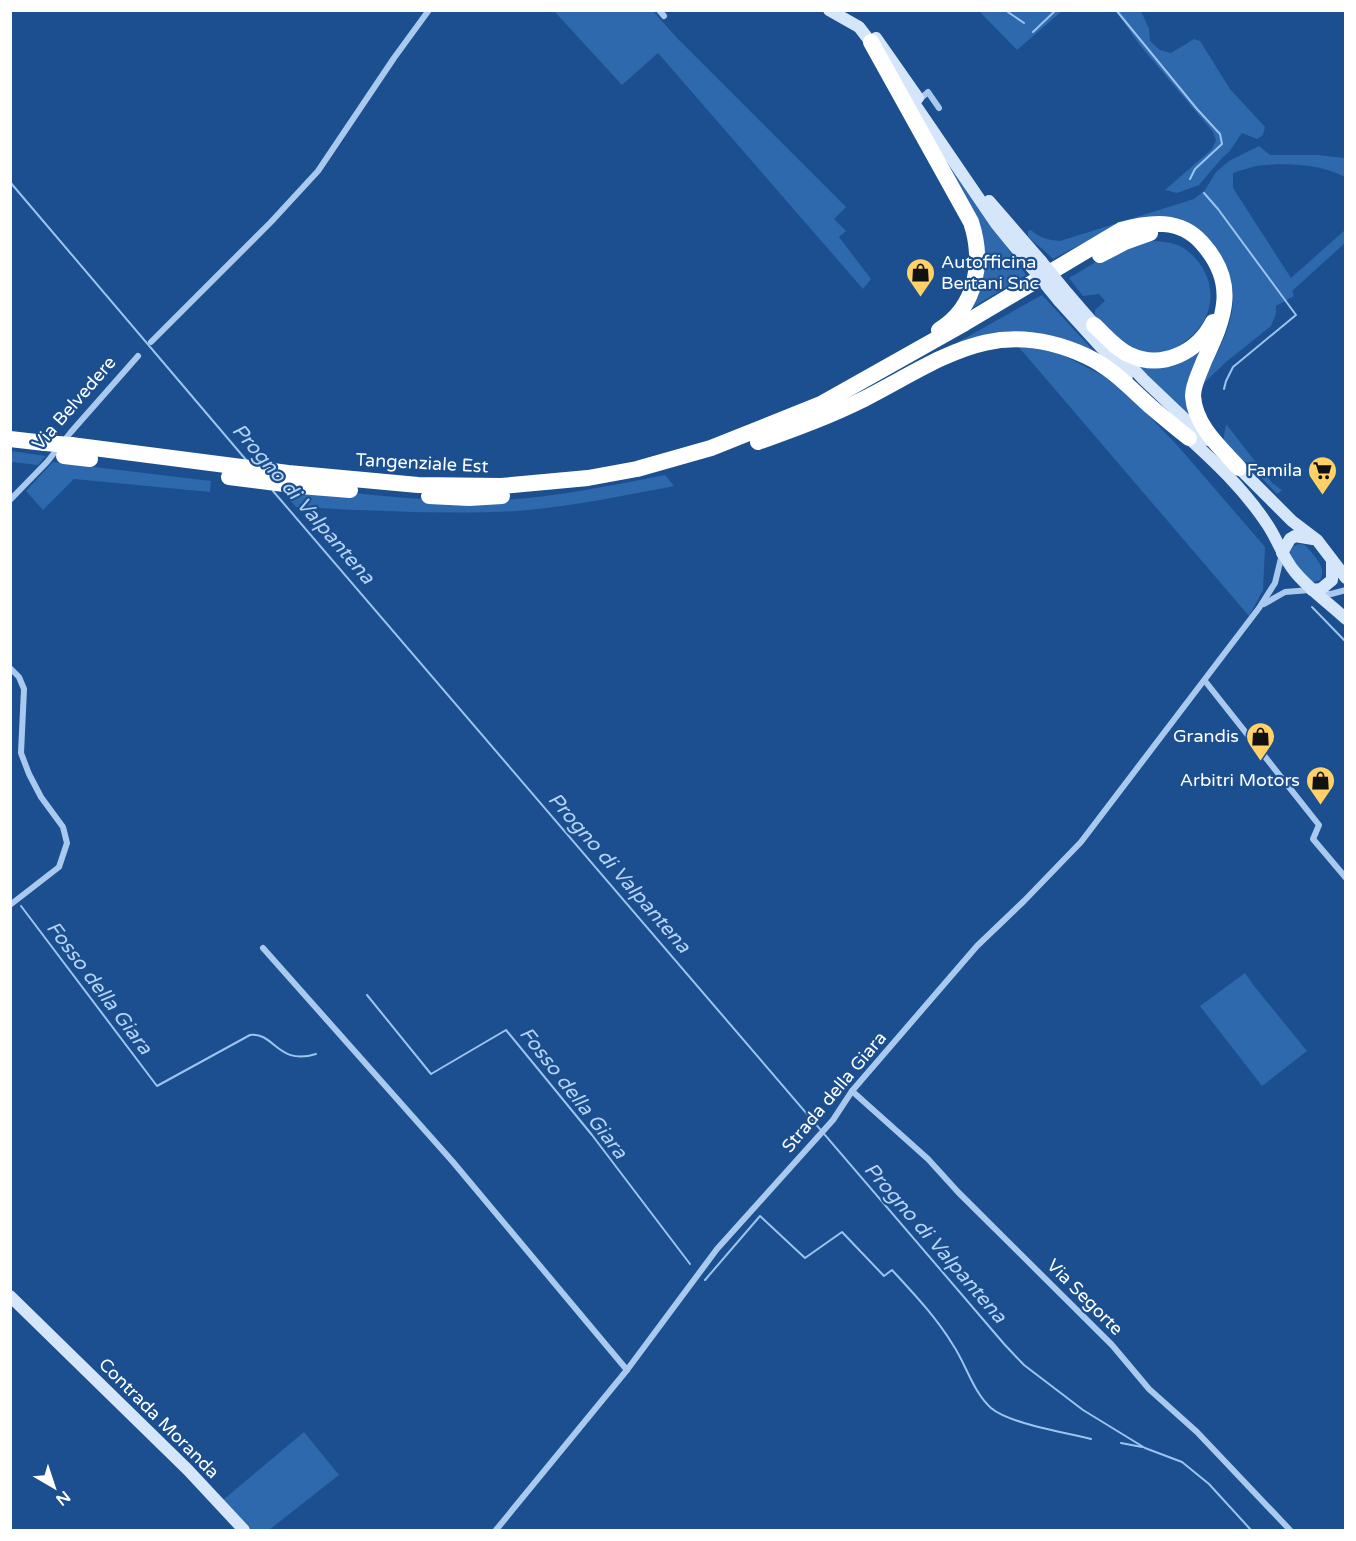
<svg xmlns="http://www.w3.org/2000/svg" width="1356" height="1541" font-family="'Varela Round',sans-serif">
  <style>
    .green { fill: #2e69ad }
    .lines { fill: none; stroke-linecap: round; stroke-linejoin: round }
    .stream { stroke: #9cc4f0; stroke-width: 2 }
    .street { stroke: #a9c9ee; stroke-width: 6 }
    .secondary { stroke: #d6e6fa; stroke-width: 12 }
    .highway { stroke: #fff; stroke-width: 16 }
    .secondary-bridge { stroke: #d6e6fa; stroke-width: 12 }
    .highway-bridge { stroke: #fff; stroke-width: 16 }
    .labels { text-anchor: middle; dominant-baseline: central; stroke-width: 4.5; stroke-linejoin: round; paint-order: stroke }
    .poi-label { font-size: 18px; fill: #fff; stroke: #1b4f8f; text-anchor: end }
    .street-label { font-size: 18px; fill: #fff; stroke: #1b4f8f }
    .water-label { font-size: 20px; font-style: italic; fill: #b5d3f5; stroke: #1b4f8f }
  </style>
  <rect width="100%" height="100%" fill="#1b4f8f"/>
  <g class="green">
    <polygon points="554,11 653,11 678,39 846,207 834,219 846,231 839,237 871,279 863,289 658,53 622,85"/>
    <polygon points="979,11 1062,11 1017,50"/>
    <polygon points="1116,11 1141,11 1149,29 1150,41 1160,50 1171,53 1194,39 1200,41 1230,89 1265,127 1263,135 1257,139 1242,133 1229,152 1222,158 1199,185 1177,193 1165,190 1212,149 1216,140 1213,132 1139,44"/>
    <polygon points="921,123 1026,275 957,317 980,259"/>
    <path d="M 1259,146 L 1270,155 L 1318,155 L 1345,158 L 1345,177 C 1322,165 1292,163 1266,165 C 1255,165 1243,170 1233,173 L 1233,188 L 1291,278 L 1345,230 L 1345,243 L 1292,291 L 1294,296 L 1276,306 L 1276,314 L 1271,326 L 1226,362 L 1200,387 C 1212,362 1238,320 1232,292 C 1230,282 1193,235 1184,224 L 1102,233 L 1053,259 C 1045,250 1036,245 1028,236 L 1028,231 L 1031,230 C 1040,238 1048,240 1060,241 L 1194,199 L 1205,190 L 1216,172 L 1229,161 Z"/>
    <path d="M 1150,241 C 1162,241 1175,242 1185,249 C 1218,273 1219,315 1188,339 C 1177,348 1174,351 1160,352 C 1153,352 1143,355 1137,352 C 1119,346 1107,329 1095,317 L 1095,310 L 1105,301 L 1099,294 L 1083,296 L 1069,278 L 1101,259 Z"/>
    <polygon points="1042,295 1103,361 1059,340 951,346"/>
    <polygon points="1203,344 1193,420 1134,363"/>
    <polygon points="1017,345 1061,354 1117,383 1177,445 1265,547 1263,590 1249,616"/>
    <polygon points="1226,424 1272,483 1282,490 1279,493 1276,493 1248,463 1236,457 1223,442"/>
    <polygon points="11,451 46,456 38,465 11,462"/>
    <polygon points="53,462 211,481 210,492 74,479 43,510 26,491"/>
    <path d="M 665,475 L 674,486 C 616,497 552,511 493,512 C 427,514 361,510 296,507 L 276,484 C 344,492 412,501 480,501 C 542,500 604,487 665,475 Z"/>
    <path d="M 1299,544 L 1305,545 C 1313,555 1328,567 1320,580 L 1313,582 C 1303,576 1293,563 1290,551 L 1294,546 Z"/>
    <polygon points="1245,973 1254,986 1307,1051 1262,1086 1200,1006"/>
    <polygon points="304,1432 339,1475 269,1530 252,1530 223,1500"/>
  </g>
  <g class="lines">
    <g class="stream">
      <polyline points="1005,10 1024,23"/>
      <polyline points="1116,10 1197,109 1220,134 1222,144 1195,169 1190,179"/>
      <polyline points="1033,32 1056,10"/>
      <polyline points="10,182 247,461"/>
      <polyline points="1204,193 1218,209 1296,315 1233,367 1226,381 1224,389"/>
      <polyline points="273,491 1005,1345 1024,1365 1083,1410 1145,1448 1182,1462 1209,1484 1251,1530"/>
      <polyline points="1312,607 1346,642"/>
      <path d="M 21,906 L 157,1086 L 250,1035 C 275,1032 277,1066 316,1054"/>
      <polyline points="367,995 431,1074 506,1030 592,1135 690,1264"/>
      <path d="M 705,1280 L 760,1216 L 805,1258 L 842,1232 L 884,1276 L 892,1270 C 914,1294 936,1317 953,1345 C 966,1364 973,1392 991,1408 C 1010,1424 1065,1432 1091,1439"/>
      <polyline points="1121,1443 1142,1447"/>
    </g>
    <g class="street">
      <polyline points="659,10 664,16"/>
      <polyline points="919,100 928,92 939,108"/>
      <polyline points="151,342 271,222 318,171 394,58 429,10"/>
      <polyline points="10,500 47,462 71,432 138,356"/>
      <polyline points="1320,593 1331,594 1346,590"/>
      <polyline points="1264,604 1285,592 1310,590"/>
      <polyline points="10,668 19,677 24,689 21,753 29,774 41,797 63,827 67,843 59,867 10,905"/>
      <polyline points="1205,681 1319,825 1313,839 1346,878"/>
      <polyline points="263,948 453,1162 627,1370"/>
      <polyline points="852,1091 928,1159 958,1192 1112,1345 1149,1389 1197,1432 1290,1530"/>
      <polyline points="496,1530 627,1370 717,1249 833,1120 852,1091 977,946 1024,901 1081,842 1259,608 1275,583 1282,554"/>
    </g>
    <g class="secondary">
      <polyline points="829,10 859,27 876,49"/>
      <polyline points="876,38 918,98"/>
      <polyline points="907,93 997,225 1032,268"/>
      <polyline points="989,201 1041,261"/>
      <polyline points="1068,294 1100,331"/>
      <polyline points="1059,301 1127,376"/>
      <polyline points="1119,353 1143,379 1207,440"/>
      <path d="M 1183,433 C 1214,461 1244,489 1267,524 C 1278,540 1283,558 1295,572 C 1310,590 1329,603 1346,619"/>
      <polyline points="1234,463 1292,521 1317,540 1346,578"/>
      <polyline points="1282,553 1290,539 1295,536 1313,539"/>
      <polyline points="1312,590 1321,589 1332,580 1332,560"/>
      <polyline points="10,1296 188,1470 244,1530"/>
    </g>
    <g class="highway">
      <path d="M 871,42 L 971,222 C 984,261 977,307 939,330"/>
      <polyline points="1100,255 1125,242 1150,233"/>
      <path d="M 1094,325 C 1105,335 1116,349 1130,355 C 1162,370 1198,352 1213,322"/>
      <polyline points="10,439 45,443"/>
      <path d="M 758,442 C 794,429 830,416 864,399 C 942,359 995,314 1086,356 C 1112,368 1130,388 1150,406 C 1163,417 1176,428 1189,438"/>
      <path d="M 71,445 L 288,473 L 418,485 L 501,486 L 588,478 L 637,469 L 711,448 L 821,404 L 965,323 L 1121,230 C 1150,222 1180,218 1202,243 C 1238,283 1225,317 1204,361 C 1200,372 1193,384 1193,396 C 1195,426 1220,447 1239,468"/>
      <polyline points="64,456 90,459"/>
      <polyline points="229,477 300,486 350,490"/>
      <polyline points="429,496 469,498 502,496"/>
    </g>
    <g class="secondary-bridge">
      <polyline points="1041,261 1068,294"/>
      <polyline points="1032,268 1059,301"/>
    </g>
    <polyline class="highway-bridge" points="45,443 71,445"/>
  </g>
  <defs>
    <symbol id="shop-pin" viewBox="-11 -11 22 30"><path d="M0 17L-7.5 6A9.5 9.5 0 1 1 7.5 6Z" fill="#ffd166" stroke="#1b4f8f"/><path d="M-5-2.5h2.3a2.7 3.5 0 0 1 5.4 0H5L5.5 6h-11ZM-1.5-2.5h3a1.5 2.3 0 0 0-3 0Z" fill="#111"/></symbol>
    <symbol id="supermarket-pin" viewBox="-11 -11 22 30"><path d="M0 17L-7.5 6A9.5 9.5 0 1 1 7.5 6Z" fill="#ffd166" stroke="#1b4f8f"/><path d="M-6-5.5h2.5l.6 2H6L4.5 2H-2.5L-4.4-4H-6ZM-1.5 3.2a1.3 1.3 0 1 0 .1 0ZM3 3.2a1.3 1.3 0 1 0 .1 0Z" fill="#111"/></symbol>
  </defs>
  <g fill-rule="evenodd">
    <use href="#shop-pin" x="904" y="256" width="33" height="45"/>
    <use href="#supermarket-pin" x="1306" y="454" width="33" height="45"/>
    <use href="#shop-pin" x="1244" y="720" width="33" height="45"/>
    <use href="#shop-pin" x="1304" y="764" width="33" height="45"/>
  </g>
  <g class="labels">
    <g class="poi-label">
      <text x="941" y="262" text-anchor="start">Autofficina<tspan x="941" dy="21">Bertani Snc</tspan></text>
      <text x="1302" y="470">Famila</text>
      <text x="1239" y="736">Grandis</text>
      <text x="1300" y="780">Arbitri Motors</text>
    </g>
    <g class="street-label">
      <text transform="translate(74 403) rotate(-49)">Via Belvedere</text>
      <text transform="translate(422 463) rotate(3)">Tangenziale Est</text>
      <text transform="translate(834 1092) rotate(-50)">Strada della Giara</text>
      <text transform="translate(1085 1297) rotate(45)">Via Segorte</text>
      <text transform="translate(159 1418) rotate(45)">Contrada Moranda</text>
    </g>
    <g class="water-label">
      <text transform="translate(303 504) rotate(49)">Progno di Valpantena</text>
      <text transform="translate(619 873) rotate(49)">Progno di Valpantena</text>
      <text transform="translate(99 988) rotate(53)">Fosso della Giara</text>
      <text transform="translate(573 1093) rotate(52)">Fosso della Giara</text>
      <text transform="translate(935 1243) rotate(49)">Progno di Valpantena</text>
    </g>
  </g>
  <rect width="1356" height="1541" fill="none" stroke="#ffffff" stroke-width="24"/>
  <g transform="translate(54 1487) rotate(141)" stroke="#1b4f8f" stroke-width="4.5" paint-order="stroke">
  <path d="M0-4.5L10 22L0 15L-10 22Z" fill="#ffffff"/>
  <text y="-9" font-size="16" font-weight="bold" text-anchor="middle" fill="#ffffff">N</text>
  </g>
</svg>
